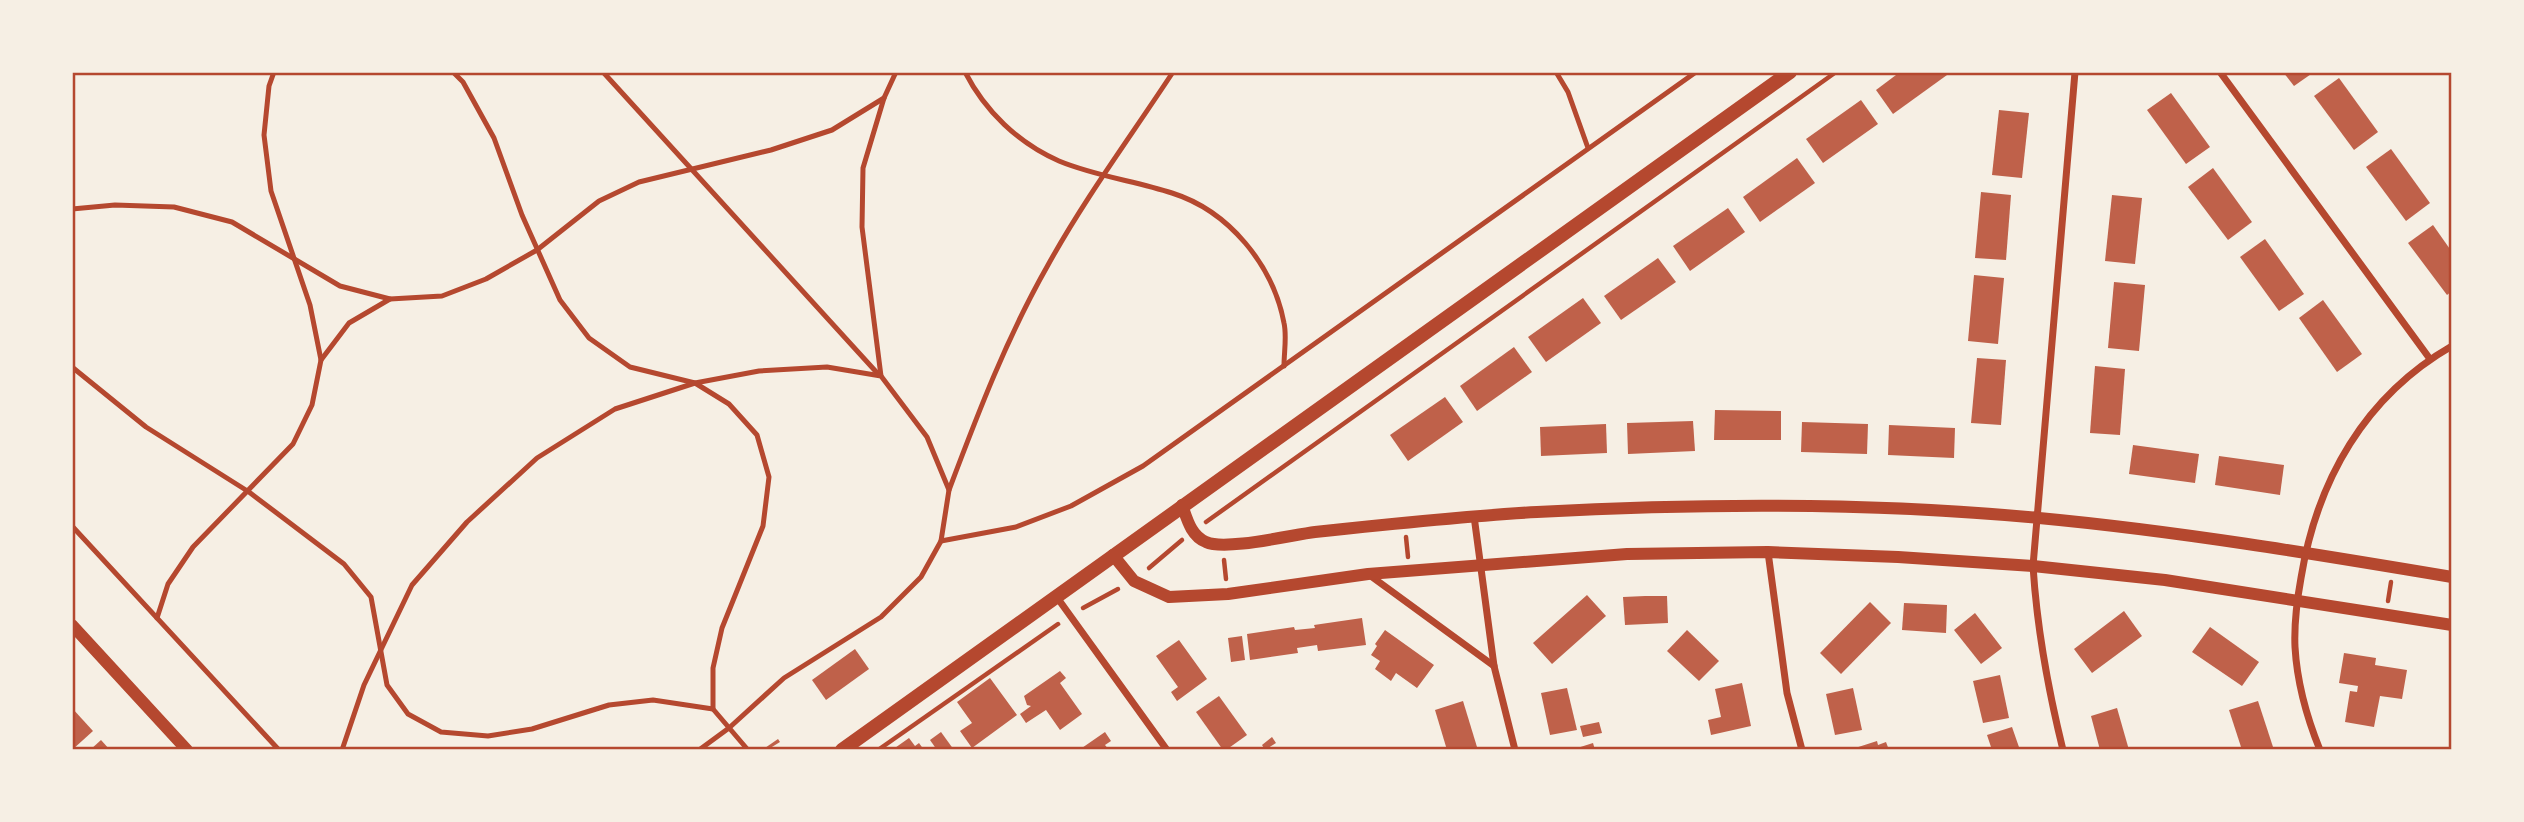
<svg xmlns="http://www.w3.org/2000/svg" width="2524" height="822" font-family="'Golos Text',sans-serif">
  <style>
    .building { fill: #bf614a }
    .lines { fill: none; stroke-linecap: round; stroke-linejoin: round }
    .path { stroke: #b5482f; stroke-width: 4.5 }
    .service { stroke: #b5482f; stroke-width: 5 }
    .minor { stroke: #b5482f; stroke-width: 7 }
    .tertiary { stroke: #b5482f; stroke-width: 12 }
    .secondary { stroke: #b5482f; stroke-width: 14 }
    .neatline { fill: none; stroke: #b5482f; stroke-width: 2.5 }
  </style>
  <rect width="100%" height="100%" fill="#f6efe4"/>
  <g class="building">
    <polygon points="1900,72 1945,72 1947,75 1893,114 1876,90"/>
    <polygon points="2283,72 2314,72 2294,86"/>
    <polygon points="2339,78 2378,132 2354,150 2314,96"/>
    <polygon points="2171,93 2210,147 2186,164 2147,110"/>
    <polygon points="1861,100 1878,124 1823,163 1806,139"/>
    <polygon points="1999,110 2029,113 2022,178 1992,175"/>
    <polygon points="2391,149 2430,203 2406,221 2366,167"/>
    <polygon points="1797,158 1815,183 1760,222 1743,197"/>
    <polygon points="2213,168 2252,222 2228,240 2188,187"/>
    <polygon points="1981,192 2011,195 2006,260 1975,258"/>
    <polygon points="2112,195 2142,198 2135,264 2105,261"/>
    <polygon points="1728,208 1745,232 1690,271 1673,246"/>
    <polygon points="2433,225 2452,252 2452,291 2447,295 2408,243"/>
    <polygon points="2265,239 2304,294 2279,311 2240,257"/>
    <polygon points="1658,258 1676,282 1621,320 1604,296"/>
    <polygon points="1974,275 2004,278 1998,344 1968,341"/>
    <polygon points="2114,282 2145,285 2139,351 2108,348"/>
    <polygon points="1583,298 1601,323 1546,362 1528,337"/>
    <polygon points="2323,300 2362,354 2337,372 2299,318"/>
    <polygon points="1514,347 1532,372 1477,411 1460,386"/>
    <polygon points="1977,358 2006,360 2001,425 1971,423"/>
    <polygon points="2095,366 2125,369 2120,435 2090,433"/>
    <polygon points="1445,397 1463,422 1408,461 1390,435"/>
    <polygon points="1715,410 1781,411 1781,440 1714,440"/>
    <polygon points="1693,421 1695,451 1628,454 1627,423"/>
    <polygon points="1802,422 1868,424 1867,454 1801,452"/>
    <polygon points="1606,424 1607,453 1541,456 1540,427"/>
    <polygon points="1889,425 1955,428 1954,458 1888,455"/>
    <polygon points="2133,445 2199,454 2195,483 2129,474"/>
    <polygon points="2219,456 2284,465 2280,495 2215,485"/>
    <polygon points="1587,595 1606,616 1552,664 1533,643"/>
    <polygon points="1645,596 1667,596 1668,623 1625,625 1623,597"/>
    <polygon points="1870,602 1891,623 1841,674 1820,653"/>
    <polygon points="1904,603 1947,605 1946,633 1902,630"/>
    <polygon points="2124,611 2142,636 2092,673 2074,649"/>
    <polygon points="1975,613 2002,648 1981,664 1954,630"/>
    <polygon points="1362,618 1366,645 1318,651 1317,645 1297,648 1298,653 1250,660 1247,634 1294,627 1295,630 1315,628 1314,625"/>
    <polygon points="2210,627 2259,662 2242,686 2192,652"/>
    <polygon points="1385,630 1434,665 1417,688 1396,673 1391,681 1375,669 1380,661 1371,655 1377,646 1375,644"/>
    <polygon points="1687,630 1719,661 1699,681 1667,651"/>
    <polygon points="1242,636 1245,660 1231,662 1228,638"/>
    <polygon points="1179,640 1207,679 1177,701 1171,692 1178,687 1156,656"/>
    <polygon points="855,649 869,669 826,700 812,680"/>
    <polygon points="2344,653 2376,658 2375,665 2407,670 2402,699 2380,696 2374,727 2345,722 2350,691 2357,692 2358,686 2339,683"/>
    <polygon points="1060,671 1066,678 1060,683 1082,714 1060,730 1046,710 1026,723 1020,714 1031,706 1027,705 1024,696"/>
    <polygon points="2000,675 2009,718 1983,723 1973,681"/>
    <polygon points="990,678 1017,715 972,748 960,731 972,723 957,702"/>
    <polygon points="1742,683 1751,726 1711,735 1708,720 1721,717 1715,689"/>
    <polygon points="1567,688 1577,730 1550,735 1541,693"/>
    <polygon points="1853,688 1862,730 1835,735 1826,694"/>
    <polygon points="1219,696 1247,735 1226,750 1223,750 1196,712"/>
    <polygon points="1463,701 1477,747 1465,750 1447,750 1435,710"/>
    <polygon points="2258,701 2274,750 2242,750 2229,710"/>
    <polygon points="72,708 93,731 72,750"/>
    <polygon points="2117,708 2129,750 2100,750 2091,716"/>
    <polygon points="1599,722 1602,733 1583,737 1580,726"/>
    <polygon points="2012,727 2020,750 1992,750 1987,735"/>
    <polygon points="941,732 954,750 937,750 930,740"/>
    <polygon points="1105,732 1111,741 1105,745 1109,750 1079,750"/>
    <polygon points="1272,737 1276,743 1265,750 1262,745"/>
    <polygon points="909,738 915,746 919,743 924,750 892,750"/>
    <polygon points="778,739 780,742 767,750 762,750"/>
    <polygon points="101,740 110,750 90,750"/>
    <polygon points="1877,741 1878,745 1886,742 1889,750 1849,750"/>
    <polygon points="1593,743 1595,750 1571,750"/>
  </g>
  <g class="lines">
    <g class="path">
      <polyline points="1206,522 1836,72"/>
      <polyline points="1406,537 1408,557"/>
      <polyline points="1224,560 1226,579"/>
      <polyline points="1149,568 1182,540"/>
      <polyline points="2388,601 2391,582"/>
      <polyline points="1083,608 1118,589"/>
      <polyline points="878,750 1058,624"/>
    </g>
    <g class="service">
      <polyline points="453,72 463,82 494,138 522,215 560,300 589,338 630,367 695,383 729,404 757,435 769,477 763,526 722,628 713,668 713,709 748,750"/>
      <polyline points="603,72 879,375"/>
      <path d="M 965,72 C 985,111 1018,143 1059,161 C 1095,176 1135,181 1172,193 C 1229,211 1273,265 1284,323 C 1287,336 1284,352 1284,366"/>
      <polyline points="1556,72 1568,92 1588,148"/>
      <polyline points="72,209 115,205 174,207 232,222 340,286 390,299 442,296 486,279 537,250 599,201 639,182 771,150 832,130 884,98"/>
      <polyline points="321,360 349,323 390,299"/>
      <polyline points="72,367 146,427 249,492 344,564 371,597 387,685 408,714 441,732 488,736 532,729 609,705 653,700 713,709"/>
      <polyline points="881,376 862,227 863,168 884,98 896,72"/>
      <path d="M 949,490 C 978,413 1007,337 1048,265 C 1085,198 1131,136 1173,72"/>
      <polyline points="72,526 279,750"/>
      <polyline points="941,541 1016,527 1071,506 1143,466 1696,72"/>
      <polyline points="157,618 168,584 193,547 293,444 312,405 321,360 310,305 271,191 264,135 269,86 274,72"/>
      <polyline points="342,750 364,685 412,585 467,522 537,458 615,409 695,383 759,371 827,367 881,376 927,437 949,490 941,541 921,577 881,617 784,678 729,728 699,750"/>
    </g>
    <g class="minor">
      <polyline points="2220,72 2430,359"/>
      <polyline points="1474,516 1494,666 1515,750"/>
      <polyline points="1768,552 1787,693 1802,750"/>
      <polyline points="1368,574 1494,666"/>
      <polyline points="1056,596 1167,750"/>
      <path d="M 2063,750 C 2048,689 2037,629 2033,566 L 2075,72"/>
      <path d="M 2320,750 C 2307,718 2297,682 2295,647 C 2294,624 2297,600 2301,578 C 2317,480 2365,396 2452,346"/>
    </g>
    <g class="tertiary">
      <path d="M 1182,505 C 1187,519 1191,536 1206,542 C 1225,551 1291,535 1315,532 C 1389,524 1463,516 1537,512 C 1704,503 1872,502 2039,518 C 2177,531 2315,554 2452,577"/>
      <polyline points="1113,555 1134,581 1169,597 1228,594 1368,574 1627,554 1768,552 1898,557 2033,566 2165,580 2452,625"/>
      <polyline points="72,625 187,750"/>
    </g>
    <polyline class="secondary" points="842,750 1790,72"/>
  </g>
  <rect width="2524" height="822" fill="none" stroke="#f6efe4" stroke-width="147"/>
  <rect x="74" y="74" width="2376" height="674" class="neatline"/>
</svg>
